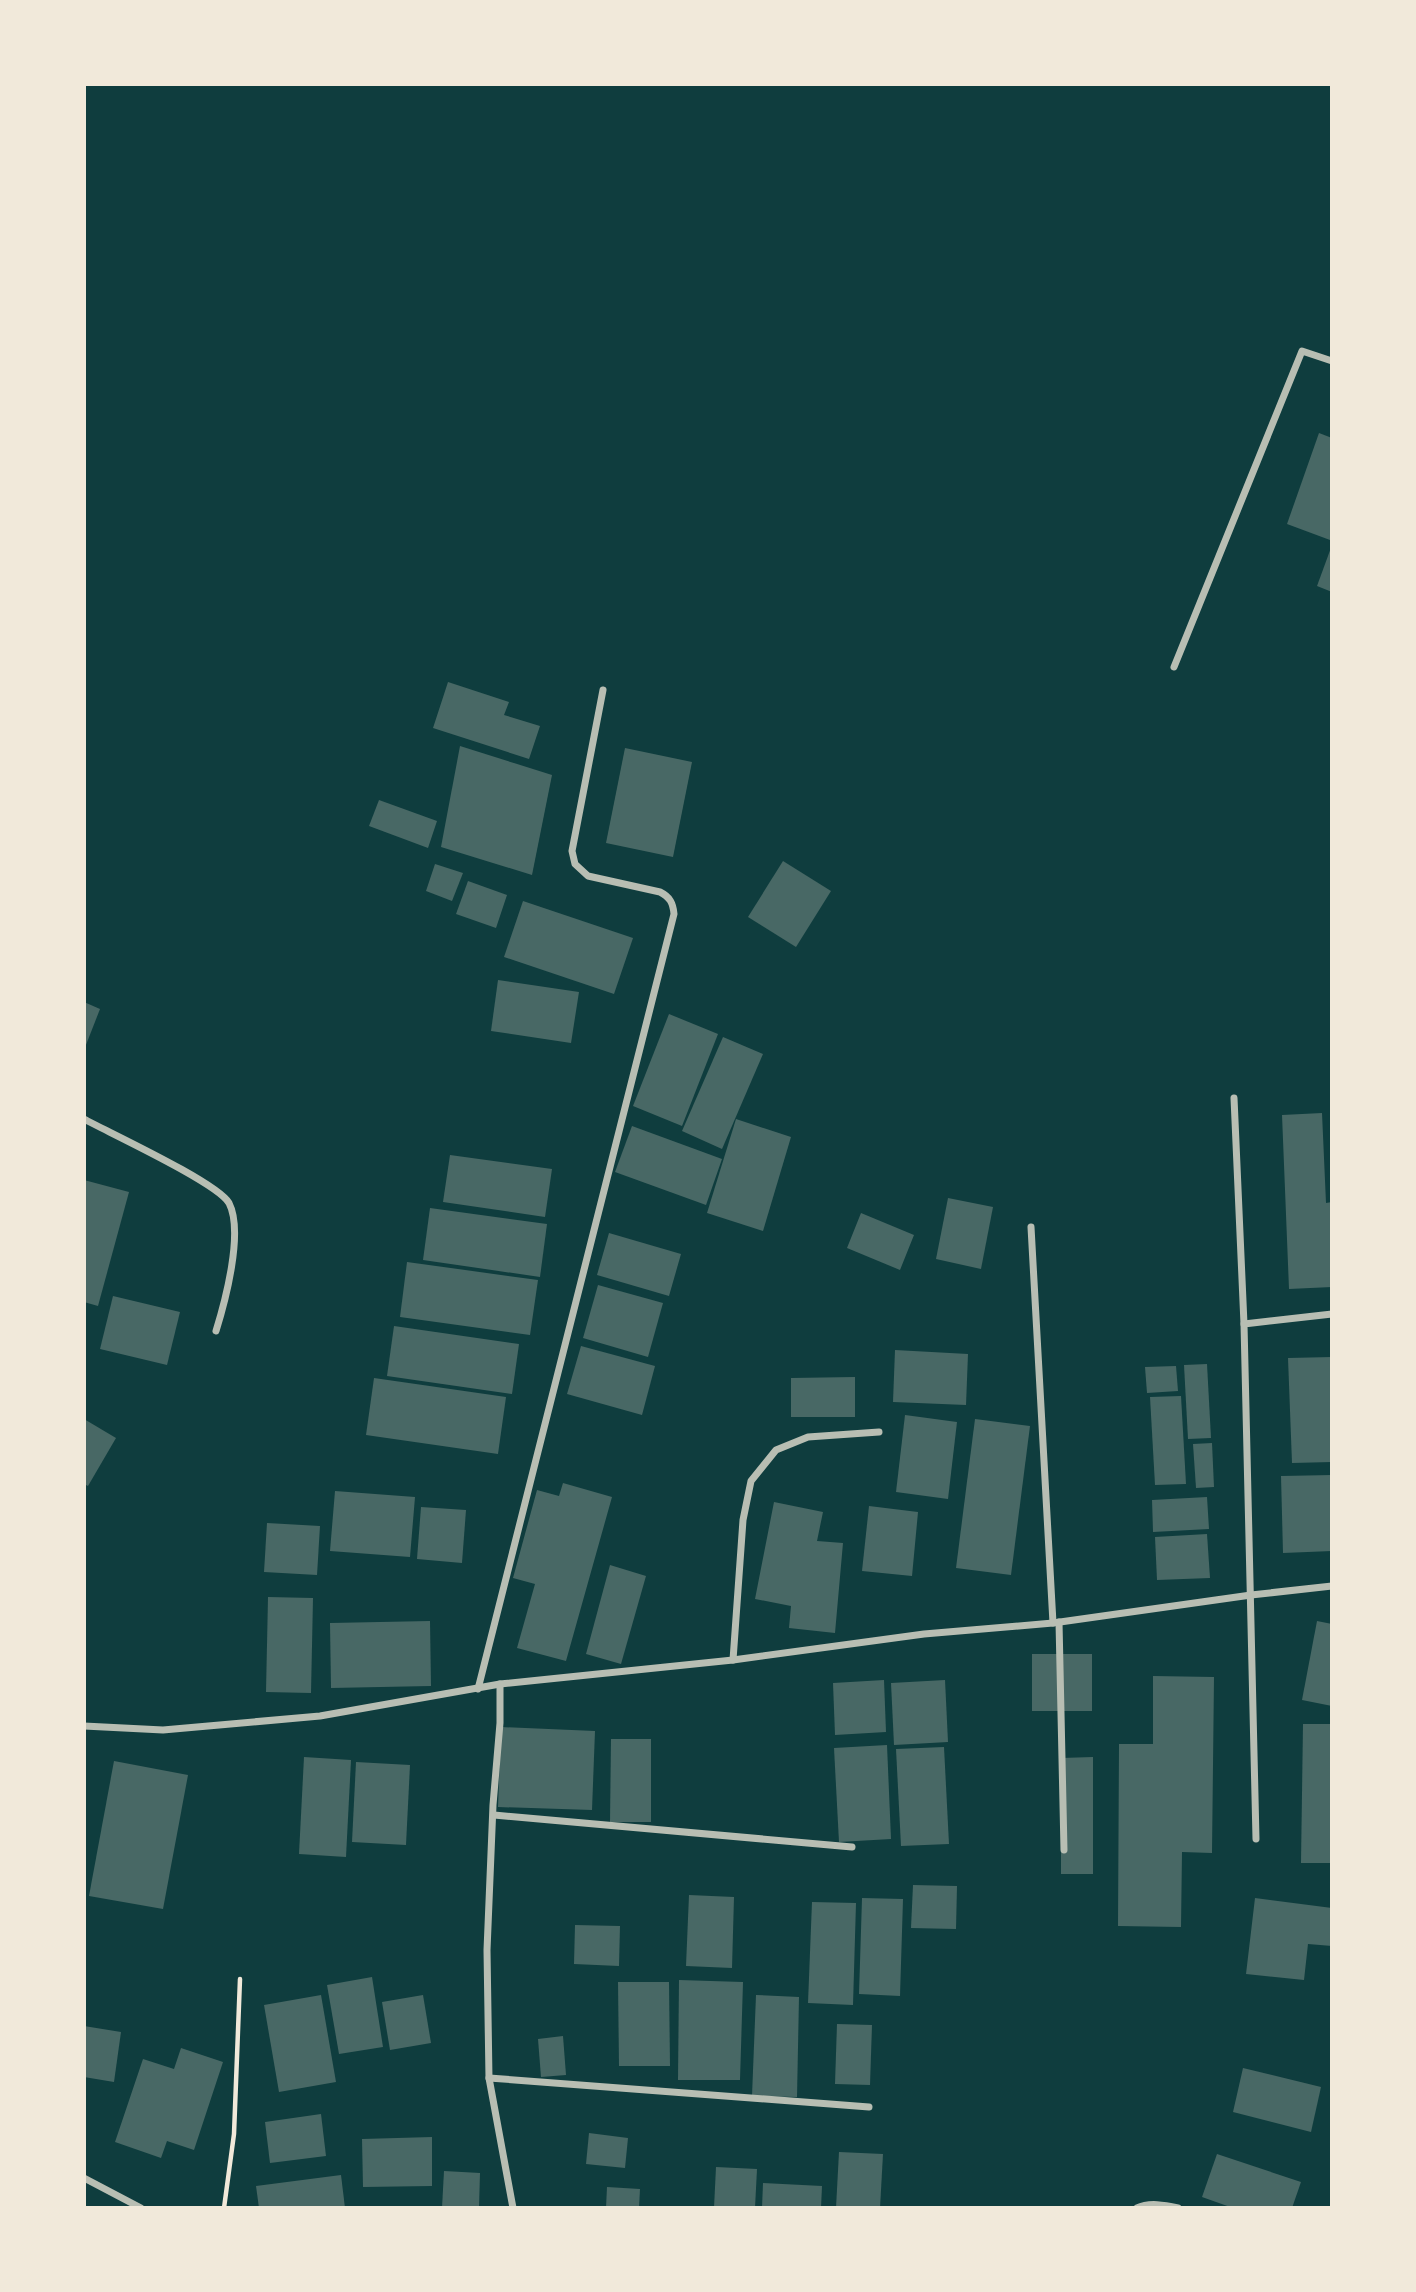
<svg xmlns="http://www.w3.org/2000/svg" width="1416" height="2292" font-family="Commissioner,sans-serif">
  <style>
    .building { fill: #486865 }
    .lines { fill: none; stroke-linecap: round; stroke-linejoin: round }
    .path { stroke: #f1e9da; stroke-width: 4.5 }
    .minor { stroke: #b8beb3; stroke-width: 7 }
  </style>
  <rect width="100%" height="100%" fill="#0f3d3e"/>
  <g class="building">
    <polygon points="1319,433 1332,438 1332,534 1330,540 1287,524"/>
    <polygon points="1332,545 1332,592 1317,586"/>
    <polygon points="448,682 509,702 504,715 540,726 529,759 433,728"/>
    <polygon points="460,746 552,775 532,875 441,847"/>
    <polygon points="625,748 692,762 673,857 606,843"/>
    <polygon points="379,800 437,821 428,848 369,826"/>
    <polygon points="783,861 831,891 796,947 748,917"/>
    <polygon points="435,864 463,873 452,901 426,891"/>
    <polygon points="468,881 507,895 496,928 456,914"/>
    <polygon points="523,901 633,938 614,994 504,957"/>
    <polygon points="498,980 579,992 571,1043 491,1031"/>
    <polygon points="84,1002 100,1009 84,1050"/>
    <polygon points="669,1014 718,1034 682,1126 633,1106"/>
    <polygon points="723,1037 763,1054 722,1149 682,1131"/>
    <polygon points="1322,1113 1326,1203 1332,1202 1332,1287 1289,1289 1282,1115"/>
    <polygon points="736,1119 791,1137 763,1231 707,1213"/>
    <polygon points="632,1126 722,1159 706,1205 615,1172"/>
    <polygon points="450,1155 552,1169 545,1217 443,1202"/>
    <polygon points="84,1180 129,1192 98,1306 84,1302"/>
    <polygon points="948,1198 993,1207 981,1269 936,1259"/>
    <polygon points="430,1208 547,1224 540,1277 423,1260"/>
    <polygon points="861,1213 914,1235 900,1270 847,1248"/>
    <polygon points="609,1233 681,1254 669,1296 597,1275"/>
    <polygon points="407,1262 538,1280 530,1335 400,1317"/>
    <polygon points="598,1285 663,1303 648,1357 583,1338"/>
    <polygon points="113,1296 180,1312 167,1365 100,1349"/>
    <polygon points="394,1326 519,1344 512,1394 387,1376"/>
    <polygon points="581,1346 655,1366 642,1415 567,1394"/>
    <polygon points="895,1350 968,1354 966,1405 893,1402"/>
    <polygon points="1332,1357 1332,1462 1292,1463 1288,1358"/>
    <polygon points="1207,1364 1211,1438 1188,1439 1184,1365"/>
    <polygon points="1176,1366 1178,1391 1147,1393 1145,1367"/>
    <polygon points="855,1377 855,1417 791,1417 791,1378"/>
    <polygon points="374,1378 506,1397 498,1454 366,1435"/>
    <polygon points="1181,1396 1186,1484 1155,1485 1150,1397"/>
    <polygon points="905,1415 957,1422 948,1499 896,1492"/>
    <polygon points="84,1419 116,1438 88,1486 84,1484"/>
    <polygon points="975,1419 1030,1426 1011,1575 956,1568"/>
    <polygon points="1212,1443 1214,1487 1196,1488 1193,1444"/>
    <polygon points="1332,1475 1332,1551 1283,1553 1281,1476"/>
    <polygon points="563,1483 612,1497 566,1661 517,1648 535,1584 513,1578 537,1490 559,1496"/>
    <polygon points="335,1491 415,1497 410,1557 330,1551"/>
    <polygon points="1207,1497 1209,1529 1153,1532 1152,1500"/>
    <polygon points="774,1502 823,1512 817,1541 843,1543 835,1633 789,1628 791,1606 755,1599"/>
    <polygon points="869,1506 918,1512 912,1576 862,1571"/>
    <polygon points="421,1507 466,1510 462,1563 417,1559"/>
    <polygon points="267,1523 320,1526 317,1575 264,1572"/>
    <polygon points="1207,1534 1210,1578 1157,1580 1155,1537"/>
    <polygon points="610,1565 646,1576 621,1664 586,1654"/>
    <polygon points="268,1597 313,1598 311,1693 266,1692"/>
    <polygon points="430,1621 431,1686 331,1688 330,1623"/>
    <polygon points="1317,1621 1332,1624 1332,1706 1302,1700"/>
    <rect x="1032" y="1654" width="60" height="57"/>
    <polygon points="1153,1676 1214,1677 1212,1853 1182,1852 1181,1927 1118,1926 1119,1744 1153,1744"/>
    <polygon points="884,1680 886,1732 835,1735 833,1683"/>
    <polygon points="945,1680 948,1742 894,1745 891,1683"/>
    <polygon points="1303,1724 1332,1724 1332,1863 1301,1863"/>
    <polygon points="501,1727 595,1731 592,1810 498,1807"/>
    <polygon points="611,1739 651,1739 651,1822 610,1822"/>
    <polygon points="887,1745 891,1839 839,1842 834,1748"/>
    <polygon points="944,1747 949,1844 901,1846 896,1749"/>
    <polygon points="304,1757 351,1760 346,1857 299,1854"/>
    <polygon points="1093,1757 1093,1874 1061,1874 1061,1758"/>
    <polygon points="114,1761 188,1775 163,1909 89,1896"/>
    <polygon points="356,1762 410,1765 406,1845 352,1842"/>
    <polygon points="913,1885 957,1886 956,1929 911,1928"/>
    <polygon points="689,1895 734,1897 732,1968 686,1966"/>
    <polygon points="862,1898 903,1899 900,1996 859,1994"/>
    <polygon points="1255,1898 1332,1908 1332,1946 1308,1944 1304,1980 1246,1974"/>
    <polygon points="812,1902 856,1903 853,2005 808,2003"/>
    <polygon points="575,1925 620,1926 619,1966 574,1964"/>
    <polygon points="372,1977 383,2047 339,2054 327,1985"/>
    <polygon points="679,1980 743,1982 740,2080 678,2080"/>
    <polygon points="618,1982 669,1982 670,2066 619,2066"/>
    <polygon points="321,1995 336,2082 279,2092 264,2005"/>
    <polygon points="423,1995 431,2043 390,2050 382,2002"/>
    <polygon points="756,1995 799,1997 797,2097 752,2096"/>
    <polygon points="837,2024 872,2025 870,2085 835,2084"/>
    <polygon points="84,2026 121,2032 114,2082 84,2077"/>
    <polygon points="563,2036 566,2075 541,2077 538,2039"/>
    <polygon points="181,2048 223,2062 194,2150 167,2141 161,2158 115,2142 143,2059 174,2069"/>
    <polygon points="1243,2068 1321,2087 1311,2132 1233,2112"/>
    <polygon points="321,2114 326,2156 270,2163 265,2122"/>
    <polygon points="589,2133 628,2138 625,2168 586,2164"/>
    <polygon points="432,2137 432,2186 363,2187 362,2139"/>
    <polygon points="839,2152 883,2154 880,2208 836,2208"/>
    <polygon points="1217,2154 1301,2182 1292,2208 1233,2208 1202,2197"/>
    <polygon points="716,2167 757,2169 755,2208 714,2208"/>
    <polygon points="444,2171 480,2173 479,2208 442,2208"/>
    <polygon points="341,2175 345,2208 259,2208 256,2186"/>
    <polygon points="763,2183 822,2186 821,2208 762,2208"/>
    <polygon points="607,2187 640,2189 639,2208 606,2208"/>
  </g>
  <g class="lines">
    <polyline class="path" points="224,2208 234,2134 240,1979"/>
    <g class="minor">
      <polyline points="1174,667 1302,351 1332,361"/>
      <polyline points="1234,1098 1244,1324"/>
      <path d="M 84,1119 C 110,1133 218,1183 229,1203 C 244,1232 225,1302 216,1331"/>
      <polyline points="1031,1227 1053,1623"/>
      <polyline points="1059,1622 1064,1850"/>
      <polyline points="733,1660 743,1520 751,1481 776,1450 808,1437 879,1432"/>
      <polyline points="500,1684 500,1723 493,1805 487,1950 489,2078 513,2208"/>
      <path d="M 478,1689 L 674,914 C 673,903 670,897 660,892 L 588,876 L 575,864 L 572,851 L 603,690"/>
      <polyline points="84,1726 163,1730 320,1716 500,1684 733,1660 924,1634 1053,1623 1251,1595 1332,1586"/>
      <polyline points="494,1815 852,1847"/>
      <polyline points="1256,1839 1244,1324 1332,1314"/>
      <polyline points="489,2078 869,2107"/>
      <polyline points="84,2178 141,2208"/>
      <path d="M 1137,2208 C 1149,2202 1165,2205 1178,2208"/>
    </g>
  </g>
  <rect width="1416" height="2292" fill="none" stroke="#f1e9da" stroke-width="172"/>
</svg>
